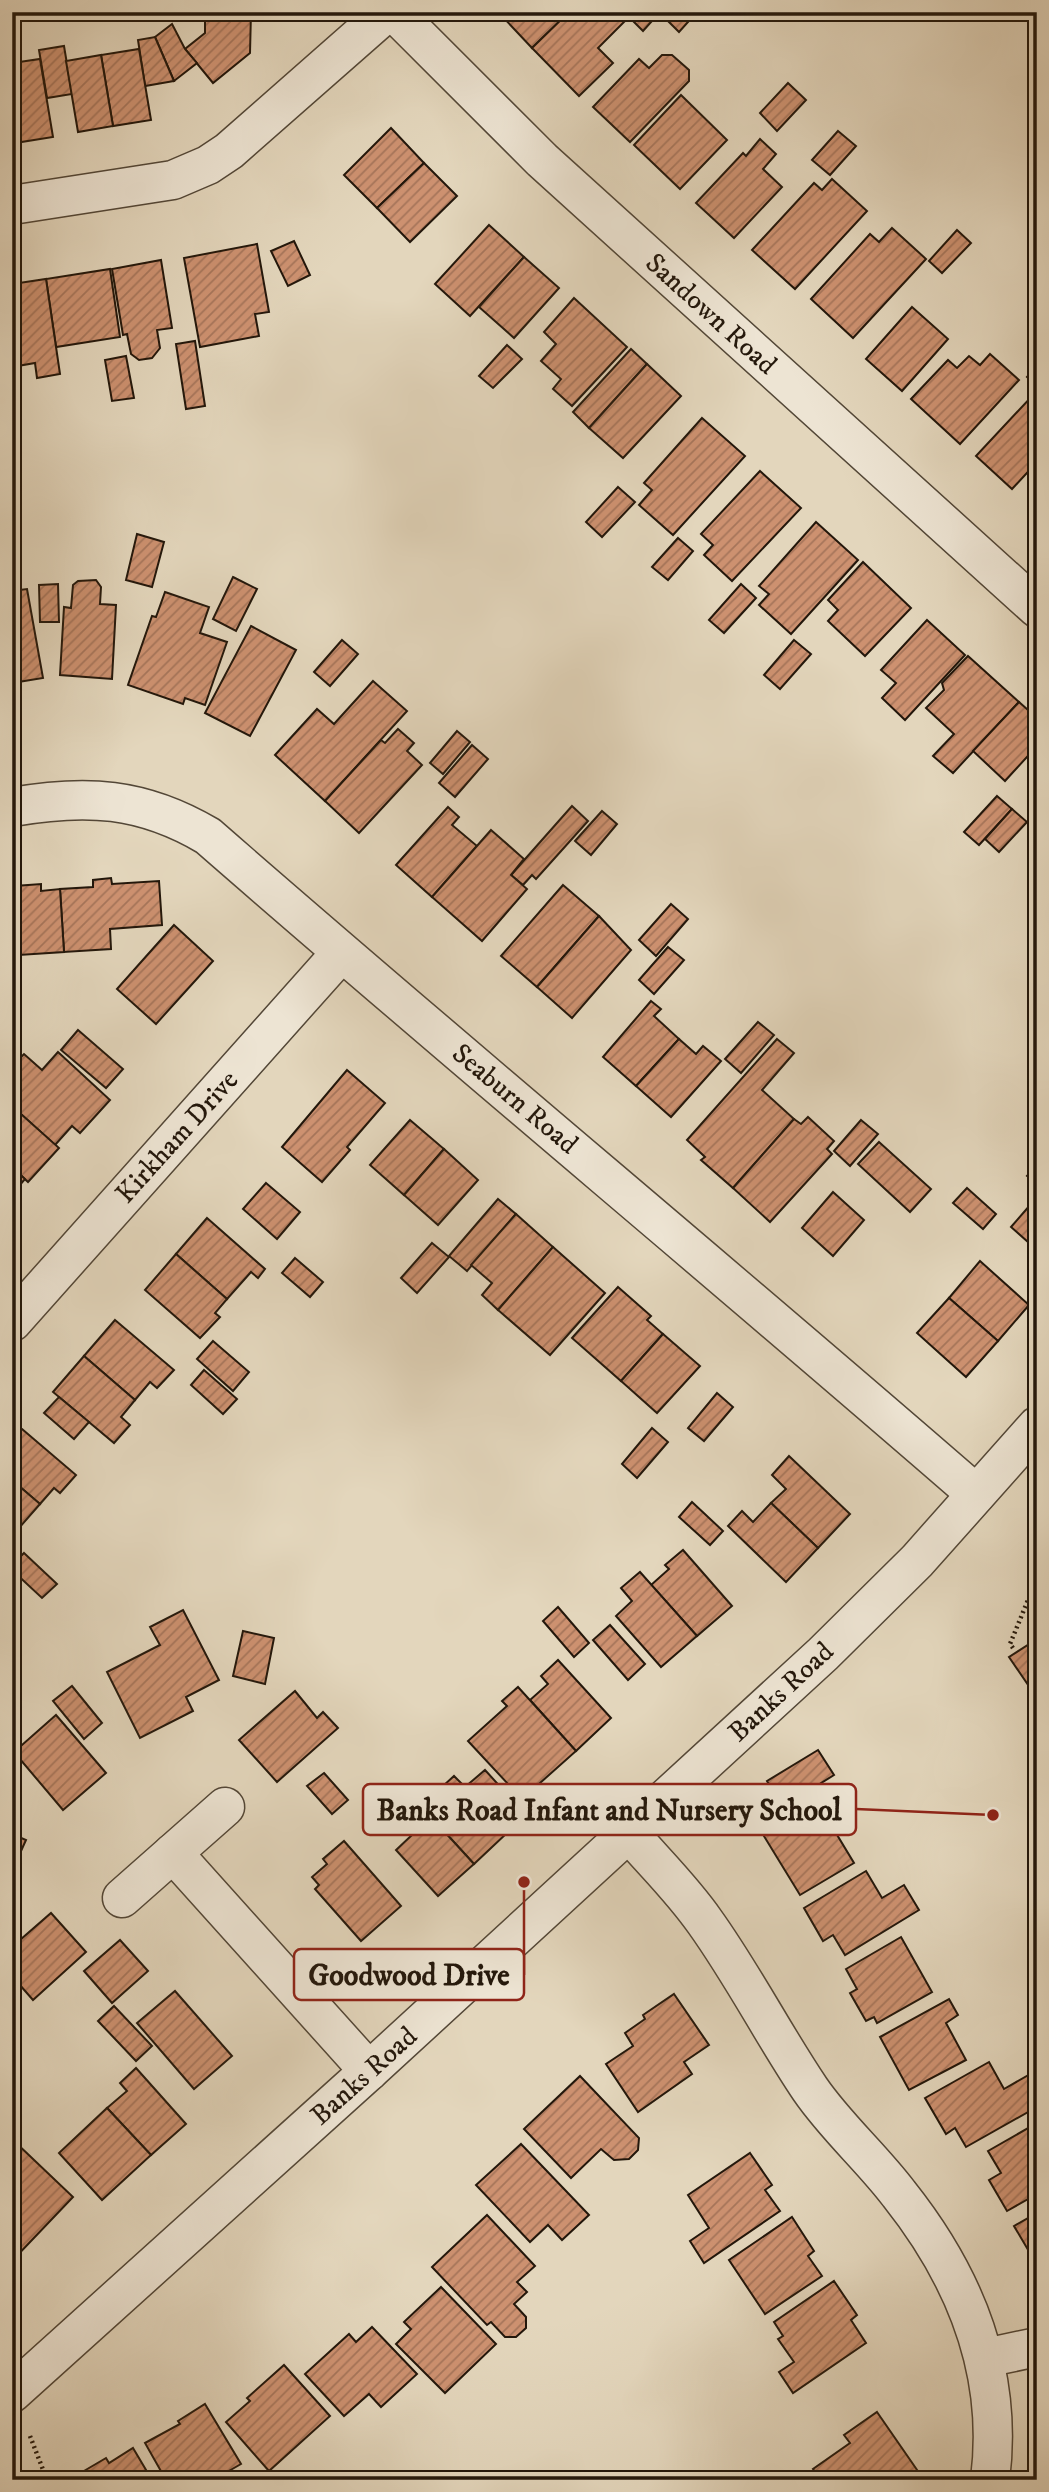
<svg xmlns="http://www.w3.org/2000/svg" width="1049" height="2492" font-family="'IM FELL DW Pica',serif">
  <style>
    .building { fill: url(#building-hatch); stroke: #23170b; stroke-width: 2 }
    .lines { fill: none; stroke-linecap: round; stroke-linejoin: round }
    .minor-casing { stroke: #534737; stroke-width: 41 }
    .path { stroke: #23170b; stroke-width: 4.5; stroke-dasharray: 2 3.5; stroke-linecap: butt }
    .minor { stroke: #ede4d3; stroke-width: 38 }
    .labels { text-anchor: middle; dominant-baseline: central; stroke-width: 6; stroke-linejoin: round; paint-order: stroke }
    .street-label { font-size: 28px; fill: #23170b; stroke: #ede4d3 }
    .leader { fill: none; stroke: #8f2418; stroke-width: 2.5 }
    .callout-dot { fill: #8f2418; stroke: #ede4d3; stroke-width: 2.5 }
    .callout { fill: #ede4d3; stroke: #8f2418; stroke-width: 2.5 }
    .callout-label { font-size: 30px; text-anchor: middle; font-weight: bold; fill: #23170b }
  </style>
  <defs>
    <pattern id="building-hatch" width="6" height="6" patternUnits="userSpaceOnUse" patternTransform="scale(1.75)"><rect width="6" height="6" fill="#cd9170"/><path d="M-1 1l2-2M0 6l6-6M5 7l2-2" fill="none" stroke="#a6755a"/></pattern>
  </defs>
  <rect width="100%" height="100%" fill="#e3d6bc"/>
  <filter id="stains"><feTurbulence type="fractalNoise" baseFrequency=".00286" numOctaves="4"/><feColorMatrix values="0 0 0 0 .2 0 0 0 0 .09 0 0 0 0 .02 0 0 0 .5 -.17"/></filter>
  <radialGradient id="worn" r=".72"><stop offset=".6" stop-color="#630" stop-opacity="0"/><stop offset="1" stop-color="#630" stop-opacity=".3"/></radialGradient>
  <g class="building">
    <polygon points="205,12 251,12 250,53 213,83 185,49 205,33"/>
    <polygon points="504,12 569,12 532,48 501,15"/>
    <polygon points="569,12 615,12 624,22 598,48 613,63 579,96 532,48"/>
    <polygon points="630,12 660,12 643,31 627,15"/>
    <polygon points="664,12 697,12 679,32 662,15"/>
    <polygon points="172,24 185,49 197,63 174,81 155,37"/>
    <polygon points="155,37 174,81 145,86 138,40"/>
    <polygon points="64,46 72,94 47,98 39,50"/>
    <polygon points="139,49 151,120 113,126 101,55"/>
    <polygon points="101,55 113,126 78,132 66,61"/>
    <polygon points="662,55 672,55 689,70 689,81 630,142 593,107 639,59 649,68"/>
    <polygon points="40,59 53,137 15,143 12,128 12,63"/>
    <polygon points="788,83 806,100 777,131 760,113"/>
    <polygon points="681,95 727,140 680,189 634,145"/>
    <polygon points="391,128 424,163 377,208 344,175"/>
    <polygon points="838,131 856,146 830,175 812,160"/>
    <polygon points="760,139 776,154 763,169 782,187 734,238 696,203 743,153 746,156"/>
    <polygon points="424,163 457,196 410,242 377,208"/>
    <polygon points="832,179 867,211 795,289 752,250 814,183 822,190"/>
    <polygon points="489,225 524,257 470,316 435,284"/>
    <polygon points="892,228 926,259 853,338 811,299 870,234 879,242"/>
    <polygon points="957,230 971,243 942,273 929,261"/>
    <polygon points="294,241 310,275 288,286 271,251"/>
    <polygon points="257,244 269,312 255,314 259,336 200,347 184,258"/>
    <polygon points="524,257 559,288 514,338 479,307"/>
    <polygon points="161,260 172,328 157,330 160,348 152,358 139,360 131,354 127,334 123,335 112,269"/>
    <polygon points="110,269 120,337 56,347 46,279"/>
    <polygon points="46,279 60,374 37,378 35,363 12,367 12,284"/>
    <polygon points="574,298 627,347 572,406 553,389 561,379 541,361 556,344 544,332"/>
    <polygon points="912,307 948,339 902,391 866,359"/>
    <polygon points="195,341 205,406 186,409 176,344"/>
    <polygon points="507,345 522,359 493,388 479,376"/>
    <polygon points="631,349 647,364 589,428 573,412"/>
    <polygon points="990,354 1019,380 960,444 911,399 948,360 957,368 969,356 980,365"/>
    <polygon points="126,356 134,398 112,401 105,360"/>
    <polygon points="647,364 681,396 623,458 589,428"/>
    <polygon points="1037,366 1037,386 1027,377"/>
    <polygon points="1033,395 1037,398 1037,462 1012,489 976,456"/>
    <polygon points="702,418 745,456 673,535 639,505 652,490 644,483"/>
    <polygon points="760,471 801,508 732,581 704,555 713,545 701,534"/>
    <polygon points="618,487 635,502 602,537 586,522"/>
    <polygon points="816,522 858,560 791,634 759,605 769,594 759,586"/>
    <polygon points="137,534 164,542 152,587 126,580"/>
    <polygon points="678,538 693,551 668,580 652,567"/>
    <polygon points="863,562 911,608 865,656 828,621 838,610 828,600"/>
    <polygon points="233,577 257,589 236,631 213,619"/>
    <polygon points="96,580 101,587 100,604 116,605 112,679 60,675 64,607 71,608 73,585 78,581"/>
    <polygon points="58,584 59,622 40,622 39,585"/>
    <polygon points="741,584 756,598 724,633 709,620"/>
    <polygon points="27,589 43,678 12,683 12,591"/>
    <polygon points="165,592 209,607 200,633 227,642 205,705 185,698 183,704 128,685 152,616 156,617"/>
    <polygon points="927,620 965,655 905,720 882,698 896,683 881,670"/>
    <polygon points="251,626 296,650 250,736 205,713"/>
    <polygon points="342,640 358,654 330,686 314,672"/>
    <polygon points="794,640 811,654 780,689 764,675"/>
    <polygon points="968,656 1019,702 953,773 933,756 954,734 926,708 944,690 942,683"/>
    <polygon points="373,681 407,711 325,801 275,755 317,709 334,724"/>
    <polygon points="1019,702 1037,718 1037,746 1005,781 973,751"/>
    <polygon points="398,729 414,743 407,751 422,765 359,833 325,801 381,740 385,743"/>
    <polygon points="457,731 470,742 443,774 430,763"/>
    <polygon points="472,745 488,759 455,797 439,783"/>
    <polygon points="997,796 1012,809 979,845 964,832"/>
    <polygon points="572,806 588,821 536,879 532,875 523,885 511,875"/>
    <polygon points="448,807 459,817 452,825 477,846 432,897 396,865"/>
    <polygon points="1012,809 1027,822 999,852 985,839"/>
    <polygon points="602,811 617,824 591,855 575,841"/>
    <polygon points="491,830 524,859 511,875 527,889 482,941 432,897"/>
    <polygon points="111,878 112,884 159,881 162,925 110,929 111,949 64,952 60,889 93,887 93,880"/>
    <polygon points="41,884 41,891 60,889 64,952 19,955 15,886"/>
    <polygon points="563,885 599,916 537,987 501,956"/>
    <polygon points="671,904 688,919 656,956 639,940"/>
    <polygon points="599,916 631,950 572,1018 537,987"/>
    <polygon points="174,925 213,961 156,1024 117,989"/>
    <polygon points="668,947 684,960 654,994 639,980"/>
    <polygon points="651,1001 661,1009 654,1016 679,1039 636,1086 603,1057"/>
    <polygon points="758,1022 774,1035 741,1073 725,1059"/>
    <polygon points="78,1030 123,1069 106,1088 61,1050"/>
    <polygon points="679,1039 696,1054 703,1046 721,1061 671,1117 636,1086"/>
    <polygon points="777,1039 794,1053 762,1090 794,1119 733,1188 701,1160 705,1157 687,1140"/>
    <polygon points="58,1052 110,1100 80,1133 72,1126 55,1145 12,1106 12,1098 20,1090 12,1083 12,1066 24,1054 42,1070"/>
    <polygon points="347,1070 385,1103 347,1147 350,1150 322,1182 282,1147"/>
    <polygon points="12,1106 59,1148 28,1182 12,1167"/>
    <polygon points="808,1117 834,1141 827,1149 832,1154 770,1222 733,1188 794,1119 801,1124"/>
    <polygon points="410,1120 444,1149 404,1195 370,1165"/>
    <polygon points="861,1120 878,1134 850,1166 834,1151"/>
    <polygon points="879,1142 931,1189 910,1212 858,1164"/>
    <polygon points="444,1149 478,1180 438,1225 404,1195"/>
    <polygon points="1037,1165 1037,1184 1027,1176"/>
    <polygon points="12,1167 25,1179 12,1194"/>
    <polygon points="266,1183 300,1212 277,1239 243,1209"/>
    <polygon points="967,1188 996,1214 983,1229 953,1203"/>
    <polygon points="833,1192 864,1220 833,1256 802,1228"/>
    <polygon points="1037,1197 1037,1250 1011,1227"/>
    <polygon points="498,1199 516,1214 467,1271 449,1256"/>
    <polygon points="516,1214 553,1247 498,1310 482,1295 492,1283 471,1265"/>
    <polygon points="207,1218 265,1269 258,1278 251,1272 227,1299 176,1254"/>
    <polygon points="432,1243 449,1257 417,1293 401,1278"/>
    <polygon points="553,1247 605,1293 550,1355 498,1310"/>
    <polygon points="176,1254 227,1299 215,1313 220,1317 200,1338 145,1290"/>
    <polygon points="295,1258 323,1282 310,1297 282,1273"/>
    <polygon points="980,1261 1029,1305 998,1341 949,1298"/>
    <polygon points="618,1287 651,1316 647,1320 663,1334 621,1381 572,1338"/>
    <polygon points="949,1298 998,1341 966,1377 917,1333"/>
    <polygon points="115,1320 174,1370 157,1388 150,1382 135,1400 84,1356"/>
    <polygon points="663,1334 700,1366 657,1413 621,1381"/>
    <polygon points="213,1341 249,1372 233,1391 197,1359"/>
    <polygon points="84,1356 135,1400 121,1417 130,1425 114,1443 53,1392"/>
    <polygon points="204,1370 237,1399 223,1414 191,1385"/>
    <polygon points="717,1393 733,1407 704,1441 688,1428"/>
    <polygon points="59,1397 89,1422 74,1439 44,1413"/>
    <polygon points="652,1428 668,1442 637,1478 622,1464"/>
    <polygon points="22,1429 76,1475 60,1493 54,1488 40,1504 12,1480 12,1439"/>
    <polygon points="789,1456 850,1514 818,1548 771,1503 786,1489 772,1475"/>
    <polygon points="12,1480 40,1504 12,1536"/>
    <polygon points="692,1502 723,1531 710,1545 679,1517"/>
    <polygon points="771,1503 818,1548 786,1582 728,1526 742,1511 753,1522"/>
    <polygon points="683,1550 732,1606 697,1636 651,1585 669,1569 665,1565"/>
    <polygon points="24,1553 57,1584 42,1598 12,1570 12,1565"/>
    <polygon points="640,1572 697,1636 661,1667 616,1616 632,1601 621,1588"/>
    <polygon points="558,1607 589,1643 574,1657 543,1621"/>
    <polygon points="183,1610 219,1680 186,1697 193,1711 140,1738 107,1672 160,1645 150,1627"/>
    <polygon points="610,1625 645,1664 628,1680 593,1640"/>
    <polygon points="243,1631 274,1638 265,1684 233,1676"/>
    <polygon points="1037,1639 1037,1698 1009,1657"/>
    <polygon points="558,1660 611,1718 576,1751 530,1700 548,1684 541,1676"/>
    <polygon points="72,1686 102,1723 84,1739 53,1701"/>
    <polygon points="518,1687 576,1751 522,1799 468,1741 507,1706 502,1701"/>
    <polygon points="295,1691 317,1718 323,1712 338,1728 277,1782 239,1740"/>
    <polygon points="56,1715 106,1773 63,1810 14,1752"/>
    <polygon points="818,1750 834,1775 810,1790 854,1863 800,1895 756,1823 783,1807 767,1781"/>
    <polygon points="485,1770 526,1815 474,1864 421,1806 454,1776 465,1787"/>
    <polygon points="324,1773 348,1800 332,1814 307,1786"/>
    <polygon points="431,1817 474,1864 438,1896 396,1850"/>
    <polygon points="12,1834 26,1840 12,1871"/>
    <polygon points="344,1841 401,1906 361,1941 315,1889 319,1885 312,1877 327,1864 323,1859"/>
    <polygon points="866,1871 882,1898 904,1885 919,1910 845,1955 833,1935 823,1941 804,1908"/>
    <polygon points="51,1913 86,1952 33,2000 12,1976 12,1947"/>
    <polygon points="901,1937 932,1992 877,2023 874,2017 866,2021 850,1993 857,1989 846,1969"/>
    <polygon points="120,1940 148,1971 112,2003 84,1971"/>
    <polygon points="175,1991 232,2056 194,2089 137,2023"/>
    <polygon points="674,1994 709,2045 684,2062 692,2074 638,2112 606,2064 633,2046 625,2033 645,2019 643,2015"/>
    <polygon points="949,1999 958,2015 946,2023 966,2060 909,2090 880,2037"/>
    <polygon points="114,2006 152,2046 136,2061 98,2021"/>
    <polygon points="989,2062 1004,2089 1032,2073 1037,2080 1037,2107 966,2147 955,2128 946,2134 925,2098"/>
    <polygon points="136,2068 186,2124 151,2155 107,2108 127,2091 120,2083"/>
    <polygon points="580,2076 639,2138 638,2150 629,2159 614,2160 601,2149 571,2178 524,2129"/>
    <polygon points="107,2108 151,2155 102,2200 59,2153"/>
    <polygon points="1037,2123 1037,2194 1007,2211 989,2180 1001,2173 988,2151"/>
    <polygon points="12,2139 73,2197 12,2261"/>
    <polygon points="521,2144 589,2215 562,2240 548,2225 530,2242 476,2185"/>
    <polygon points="750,2153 772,2185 765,2190 780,2211 704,2263 690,2241 709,2228 688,2195"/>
    <polygon points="1037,2213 1037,2265 1014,2226"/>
    <polygon points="487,2215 535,2266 517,2282 527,2292 514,2304 526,2317 526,2328 516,2337 505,2337 491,2322 487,2325 432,2267"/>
    <polygon points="792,2217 814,2251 808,2256 822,2276 765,2314 729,2260"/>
    <polygon points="834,2281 857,2315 851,2320 866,2343 793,2393 779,2372 794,2362 778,2339 783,2336 774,2322"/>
    <polygon points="441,2287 496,2344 445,2393 396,2344 411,2329 404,2322"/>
    <polygon points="372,2327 417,2374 381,2407 369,2394 344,2416 305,2374 349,2334 356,2342"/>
    <polygon points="284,2365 330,2416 269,2471 226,2422 250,2401 247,2398"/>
    <polygon points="205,2404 241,2464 213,2480 166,2480 145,2443 180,2424 178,2421"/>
    <polygon points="877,2412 924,2480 821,2480 813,2469 850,2443 844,2435"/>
    <polygon points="133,2448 152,2480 72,2478 106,2458 109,2463"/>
  </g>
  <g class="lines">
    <defs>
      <g id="minor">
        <polyline points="394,12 542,160 1037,608"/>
        <polyline points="12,205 173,180 208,165 229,151 387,12"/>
        <path d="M 12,807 C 86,794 142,797 208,836 C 462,1058 722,1273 976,1494"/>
        <polyline points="12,1322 341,953"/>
        <path d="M 629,1833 C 654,1862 683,1890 705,1922 C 743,1975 773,2034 810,2089 C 836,2127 871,2157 899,2194 C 965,2277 1004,2372 990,2480"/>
        <polyline points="173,1853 369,2071"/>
        <polyline points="122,1898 225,1807"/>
        <polyline points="985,2358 1037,2347"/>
        <polyline points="12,2393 369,2071 823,1654 917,1561 1037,1426"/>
      </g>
    </defs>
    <use href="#minor" class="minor-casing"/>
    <g class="path">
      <polyline points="1013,1648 1010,1644 1037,1578"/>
      <polyline points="30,2436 47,2480"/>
    </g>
    <use href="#minor" class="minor"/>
  </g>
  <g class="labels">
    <g class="street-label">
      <text transform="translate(711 314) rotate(42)">Sandown Road</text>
      <text transform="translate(515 1099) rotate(40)">Seaburn Road</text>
      <text transform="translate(177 1137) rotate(-48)">Kirkham Drive</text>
      <text transform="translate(781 1692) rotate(-43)">Banks Road</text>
      <text transform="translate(364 2076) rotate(-42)">Banks Road</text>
    </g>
  </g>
  <path class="leader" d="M993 1815L856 1809M524 1882L524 1975"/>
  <g class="callout-dot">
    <circle cx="993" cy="1815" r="7"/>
    <circle cx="524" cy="1882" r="7"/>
  </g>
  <g class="callout">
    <rect x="363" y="1784" width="493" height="51" rx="7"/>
    <rect x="294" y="1949" width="230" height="51" rx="7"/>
  </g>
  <g class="callout-label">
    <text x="609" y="1820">Banks Road Infant and Nursery School</text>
    <text x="409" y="1985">Goodwood Drive</text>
  </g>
  <rect width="1049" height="2492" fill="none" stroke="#e3d6bc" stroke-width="42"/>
  <rect x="14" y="14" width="1021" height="2464" fill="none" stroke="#23170b" stroke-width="3.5"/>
  <rect x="21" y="21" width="1007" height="2450" fill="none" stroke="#23170b" stroke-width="2"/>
  <rect width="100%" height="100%" filter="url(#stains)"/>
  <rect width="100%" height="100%" fill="url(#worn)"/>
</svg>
